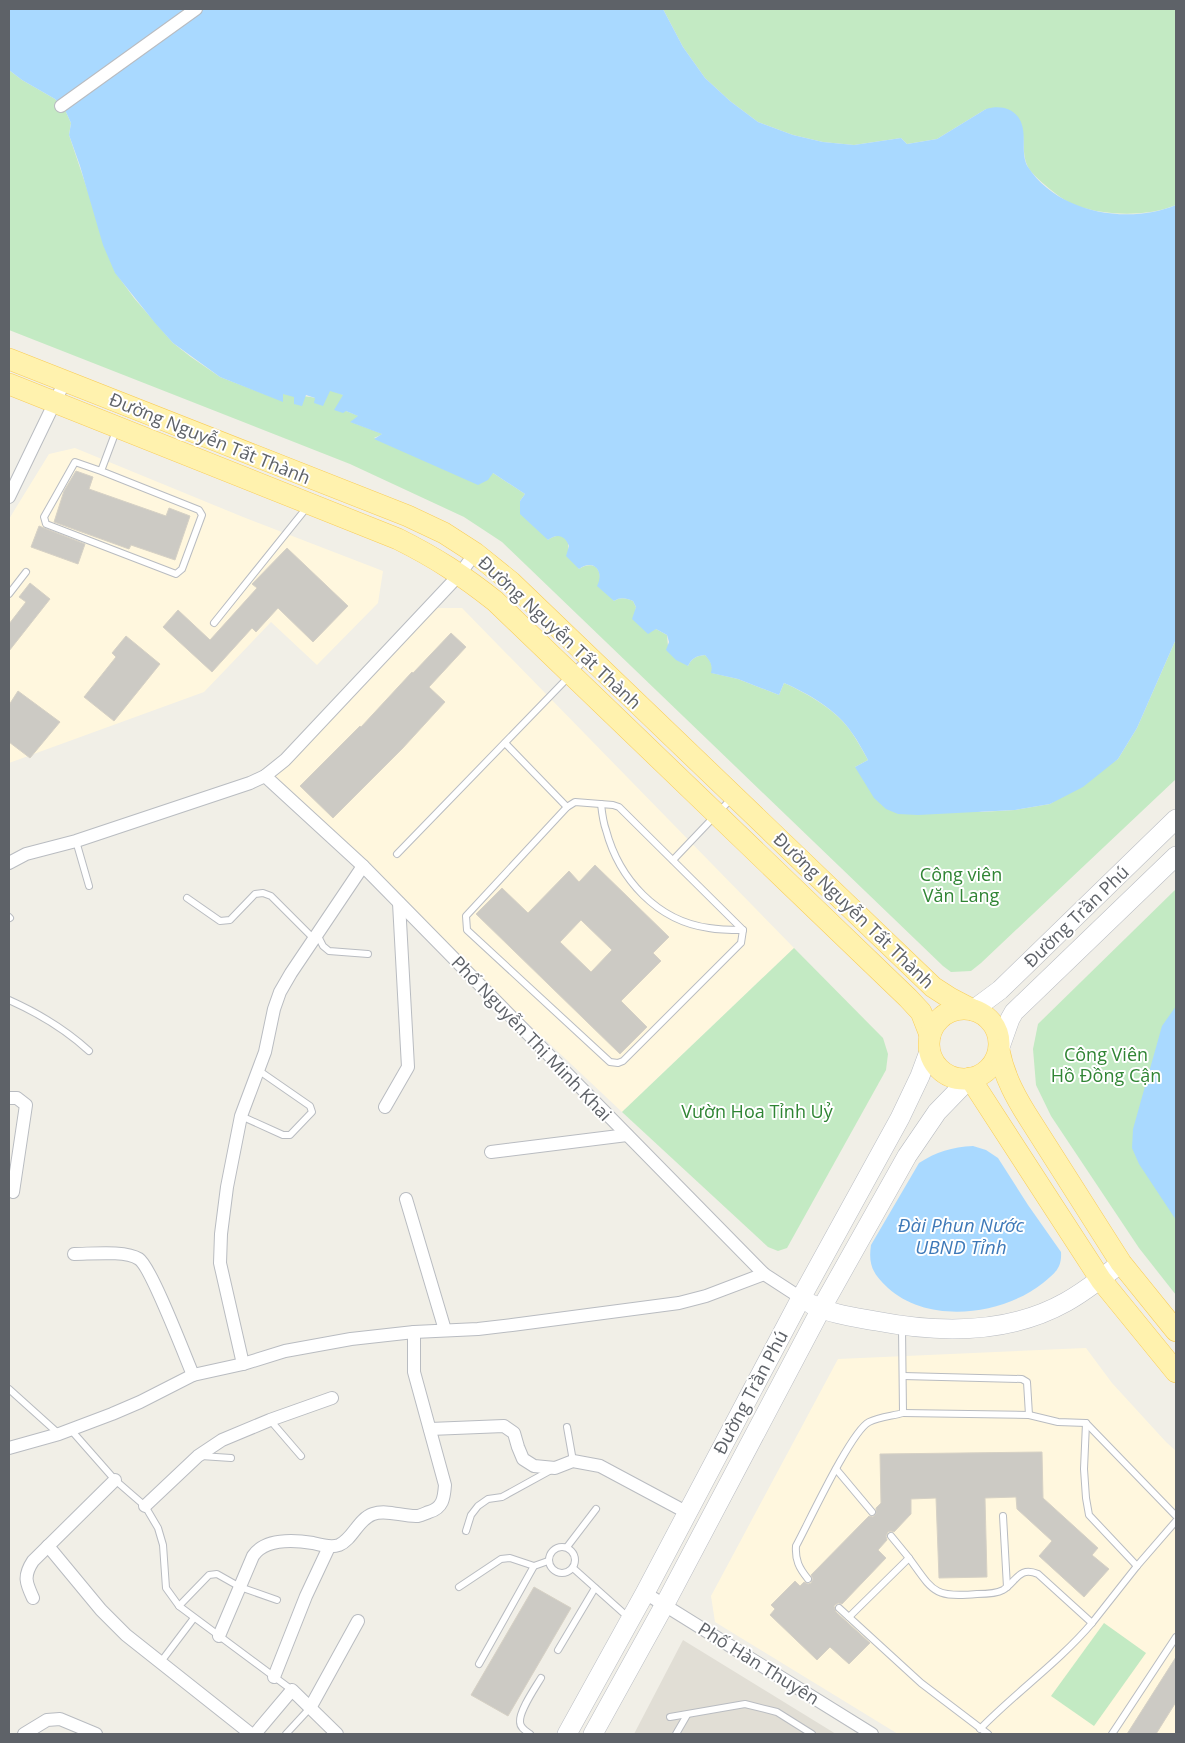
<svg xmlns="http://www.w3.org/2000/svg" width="1185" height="1743" font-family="'Open Sans',sans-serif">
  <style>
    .commercial { fill: #fff7de }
    .education { fill: #e1ded5 }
    .green { fill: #c3eac3 }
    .water { fill: #a9d9ff }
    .building { fill: #cccac4; stroke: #d6d1c5; fill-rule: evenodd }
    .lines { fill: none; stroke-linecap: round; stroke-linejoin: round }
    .lane-casing { stroke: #b9bcc1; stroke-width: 8 }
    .street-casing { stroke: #b9bcc1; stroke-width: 14 }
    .secondary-casing { stroke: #babdc3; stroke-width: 20 }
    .primary-casing { stroke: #f9cd58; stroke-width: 22 }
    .lane { stroke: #fff; stroke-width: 6 }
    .street { stroke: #fff; stroke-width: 12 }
    .secondary { stroke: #fff; stroke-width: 19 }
    .primary { stroke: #fff2ae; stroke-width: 21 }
    .labels { text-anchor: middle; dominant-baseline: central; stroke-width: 4; stroke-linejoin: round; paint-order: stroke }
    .street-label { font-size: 18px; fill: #5e6268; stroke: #fff }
    .park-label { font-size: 18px; fill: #308534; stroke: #fff }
    .water-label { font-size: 19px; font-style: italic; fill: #3e79b8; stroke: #fff }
  </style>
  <rect width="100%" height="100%" fill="#f1efe7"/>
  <g class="commercial">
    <polygon points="75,448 243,517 383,571 378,603 317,665 271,622 204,692 9,763 9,519 49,454"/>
    <polygon points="437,608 462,608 794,948 622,1112 520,1016 275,776"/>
    <polygon points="1086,1348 1112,1383 1166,1442 1176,1451 1176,1734 898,1734 715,1622 711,1596 838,1359"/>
  </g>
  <polygon class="education" points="683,1640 836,1734 634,1734"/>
  <g class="green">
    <path d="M 663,9 L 1176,9 L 1176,205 C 1146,217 1108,216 1077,206 C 1066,202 1054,193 1045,185 C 1039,180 1030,172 1027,165 C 1023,156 1024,144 1023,134 L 986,109 L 937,139 L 907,144 L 901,138 L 854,145 L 823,142 L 793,135 L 758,122 L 730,101 L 705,78 L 683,47 Z"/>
    <path d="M 9,70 L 22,80 L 55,99 L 65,110 L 71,123 L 69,135 L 115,272 L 134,298 L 173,343 L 191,357 L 220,377 L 283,401 L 283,393 C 294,397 304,395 315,398 L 330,390 L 344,395 L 346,411 L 359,416 L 351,422 L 383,434 L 374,438 L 493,473 L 525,494 L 520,501 L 548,540 C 560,531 571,537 568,552 L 579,569 C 586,564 596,563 599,572 C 600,575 600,578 600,580 C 603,587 610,595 614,601 C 621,597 625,598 633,601 L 636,607 L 635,613 L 652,630 L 656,629 L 667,635 L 668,646 L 688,666 C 692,658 696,656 705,655 C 711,661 713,665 712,673 L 738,679 L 779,695 L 784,683 C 808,694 837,710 852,733 C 858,742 863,751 868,760 L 855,767 L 981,812 L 1015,810 L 1050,804 L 1118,759 L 1137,728 L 1176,639 L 1176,779 L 981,963 L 971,971 L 951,972 L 943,966 L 502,542 L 464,517 L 350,464 L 9,330 Z"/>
    <polygon points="1176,889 1176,1295 1139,1248 1051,1116 1036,1085 1033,1049 1038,1024"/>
    <polygon points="794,948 883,1038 888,1054 886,1070 787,1248 778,1251 768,1247 622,1112"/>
    <polygon points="1104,1623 1146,1653 1094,1726 1051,1696"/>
  </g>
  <g class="water">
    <path d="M 9,9 L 663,9 L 683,47 L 705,78 L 730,101 L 758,122 L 793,135 L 823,142 L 854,145 L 901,138 L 907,144 L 937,139 L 986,109 C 999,105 1014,107 1021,122 C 1027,136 1020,154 1028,167 C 1058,213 1128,225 1176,205 L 1176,639 L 1137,728 L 1118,759 L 1083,787 L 1050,804 L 1015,810 L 918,815 L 898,814 L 886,809 L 874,798 L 855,767 L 868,760 C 863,751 858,741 852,733 C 837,710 809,694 784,683 L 779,695 L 738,679 L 711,673 C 713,665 710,661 705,655 C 696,656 692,658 688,666 L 676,660 L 666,650 L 669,642 L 667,635 L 656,629 L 648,634 L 632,619 L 636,607 L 633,601 C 625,598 621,597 614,601 L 597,586 C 605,571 593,558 579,569 L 566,556 L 569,546 C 565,535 557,533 548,540 L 520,514 L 520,501 L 525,494 L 493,473 L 488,480 L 478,485 L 374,439 L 382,434 L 350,422 L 358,416 L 346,411 L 343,413 L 334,410 L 343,395 L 330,391 L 323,406 L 314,403 L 315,398 L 306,395 L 302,406 L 294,404 L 294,397 L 283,394 L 283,402 L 220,377 L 173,343 L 155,323 L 115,273 L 103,245 L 80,166 L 69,135 L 71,123 L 65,110 L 55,99 L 22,80 L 9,70 Z"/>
    <polygon points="1176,1006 1176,1220 1139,1164 1132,1148 1133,1129 1162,1026"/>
    <path d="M 973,1146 L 986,1150 L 998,1158 L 1028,1205 L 1061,1252 C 1062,1268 1055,1273 1043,1283 C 1003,1315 929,1325 888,1288 C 873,1274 868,1265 871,1245 L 919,1163 C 936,1152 952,1147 973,1146 Z"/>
  </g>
  <g class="building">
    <polygon points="76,471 93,477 89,489 166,516 169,508 190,516 175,560 131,545 129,549 54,522 64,491"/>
    <polygon points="39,526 85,544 78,564 31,547"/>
    <polygon points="287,548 348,606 313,642 278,608 256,632 252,628 212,672 163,627 178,610 210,640 257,588 252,584"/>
    <polygon points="30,583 50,599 9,651 9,624 26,602 19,597"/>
    <polygon points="451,633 466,647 429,687 445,702 402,749 333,818 300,786 360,726 361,727 412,672 413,673"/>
    <polygon points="126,636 160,664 114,721 84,697 116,657 112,653"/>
    <polygon points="18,691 60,722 30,758 9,742 9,705"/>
    <path d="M 595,865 L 669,937 L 653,953 L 661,961 L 621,1001 L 647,1027 L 620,1054 L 476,914 L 502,888 L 528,913 L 569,871 L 579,882 ZM 581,920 L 612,950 L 591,972 L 560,942 Z"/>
    <polygon points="1042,1452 1043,1498 1098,1548 1092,1555 1109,1569 1084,1597 1039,1556 1052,1541 1017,1509 1016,1497 985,1498 987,1577 939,1578 936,1498 911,1499 911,1514 894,1532 891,1531 888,1532 886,1536 887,1540 878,1550 886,1558 842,1604 838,1603 834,1606 836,1612 870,1643 849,1664 830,1647 817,1660 770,1615 775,1609 771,1605 795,1581 800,1586 804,1582 808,1584 811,1583 813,1579 811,1575 869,1516 873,1517 876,1514 876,1508 881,1503 880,1454"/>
    <polygon points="534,1587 571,1608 508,1716 471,1695"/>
    <polygon points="1176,1657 1176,1702 1156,1734 1127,1734"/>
  </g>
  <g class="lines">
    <defs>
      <g id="lane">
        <polyline points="101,471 75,462 44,517 46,524 176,574 182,569 202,515 199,510 101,471 116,431"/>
        <polyline points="9,594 26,572"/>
        <polyline points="214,623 308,506"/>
        <polyline points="505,743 567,807"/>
        <polygon points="575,802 613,805 619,807 743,930 741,943 623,1061 618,1063 610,1062 467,930 466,916 567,807"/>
        <path d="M 601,804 C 602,813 603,822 606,830 C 619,879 657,921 709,928 C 720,930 732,930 743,930"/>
        <polyline points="76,841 89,886"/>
        <polyline points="397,854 586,659"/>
        <polyline points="673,860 731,799"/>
        <polyline points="187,898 220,921 230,920 255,894 263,893 271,896 314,939"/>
        <polyline points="9,917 10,918"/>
        <polyline points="318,936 323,946 329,951 368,954"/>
        <path d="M 9,1000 C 38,1013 65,1029 89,1051"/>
        <polyline points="241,1116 283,1135 290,1135 312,1112 310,1106 258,1070"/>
        <polyline points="903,1376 1022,1379 1027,1382 1029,1415"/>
        <polyline points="9,1389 59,1434"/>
        <polyline points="903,1413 1029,1415 1058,1422 1086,1423 1176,1516"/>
        <polyline points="270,1420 301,1456"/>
        <polyline points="567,1427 573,1461"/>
        <polyline points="71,1430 115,1480 145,1506 158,1528 163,1545 166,1588 179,1606 292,1690"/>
        <polyline points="201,1456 231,1458"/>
        <polyline points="836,1469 872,1512"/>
        <polyline points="1003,1516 1007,1587"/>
        <polyline points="466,1531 471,1515 478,1506 488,1499 502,1497 551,1470"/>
        <polyline points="891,1536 909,1558"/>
        <circle cx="562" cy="1560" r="13"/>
        <polyline points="567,1547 596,1509"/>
        <polyline points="1137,1566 1176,1521"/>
        <polyline points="573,1568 629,1618"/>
        <path d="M 808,1579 C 799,1568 795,1560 796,1546 C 808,1524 851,1431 869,1422 C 879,1417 892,1416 903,1413 L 902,1328"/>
        <polyline points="459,1587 501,1559 510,1558 534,1566"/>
        <polyline points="179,1606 209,1575 217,1574 240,1587 277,1600"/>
        <polyline points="839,1608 921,1683 988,1734"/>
        <path d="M 849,1617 L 909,1558 C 933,1591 933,1598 977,1594 C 985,1594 996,1594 1003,1590 C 1017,1581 1019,1566 1038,1574 L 1092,1623 L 1137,1566 L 1089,1515 L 1086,1498 L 1084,1469 L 1086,1423"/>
        <polyline points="558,1650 595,1588"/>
        <polyline points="160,1663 194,1618"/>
        <polyline points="479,1664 534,1566 548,1561"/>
        <polyline points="670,1717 745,1704 777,1712 812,1734"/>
        <path d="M 980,1729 C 1016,1692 1059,1662 1092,1623"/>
        <polyline points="286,1734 310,1708"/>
        <path d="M 530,1734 C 526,1731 520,1728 520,1722 C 519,1711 535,1688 541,1678"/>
        <polyline points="676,1734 687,1715"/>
        <polyline points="1112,1734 1176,1637"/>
      </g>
      <g id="street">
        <polyline points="61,106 196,9"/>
        <polyline points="9,497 65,381"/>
        <polyline points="265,776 363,866 764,1274 801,1298"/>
        <polyline points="9,863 26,854 76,841 250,783 265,776 285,760 460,574 475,553"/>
        <polyline points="9,1098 17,1098 26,1105 13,1192"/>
        <polyline points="385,1107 408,1067 399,903"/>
        <polyline points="491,1152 627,1135"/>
        <polyline points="406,1199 445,1330"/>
        <path d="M 74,1254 C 91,1254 125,1250 139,1259 C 151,1267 185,1356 193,1375"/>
        <polyline points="243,1364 220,1263 221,1234 227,1187 241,1116 265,1052 274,1009 280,992 291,973 363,866"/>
        <polyline points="430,1429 504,1426 514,1433 518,1447 523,1459 534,1466 555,1468 573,1461 600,1466 686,1512"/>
        <polyline points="9,1448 59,1434 112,1414 140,1402 193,1375 243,1364 285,1351 351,1339 414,1332 478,1329 512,1325 679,1303 706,1296 764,1274"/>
        <polyline points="145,1506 198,1456 222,1440 270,1420 332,1398"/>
        <polyline points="48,1546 101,1610 126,1635 251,1734"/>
        <polyline points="645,1593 872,1734"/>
        <path d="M 33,1598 C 26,1583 23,1576 33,1561 L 115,1480"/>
        <path d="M 219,1636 L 253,1556 C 265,1538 294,1540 313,1543 C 321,1545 331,1548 339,1545 C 353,1539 358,1519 373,1514 C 387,1509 403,1517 418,1516 C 422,1515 426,1513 429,1512 C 443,1508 444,1498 445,1485 L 414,1372 L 414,1332"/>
        <polyline points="274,1677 306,1596 329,1547"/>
        <polyline points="310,1708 358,1621"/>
        <polyline points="24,1734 47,1720 60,1719 96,1734"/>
        <polyline points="255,1734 292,1690 337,1734"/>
      </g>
      <g id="secondary">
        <polyline points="973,1010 1000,990 1176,819"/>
        <polyline points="999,1050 1010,1019 1014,1012 1176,856"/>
        <path d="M 811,1304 C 830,1314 854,1317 876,1321 C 938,1333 1009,1334 1066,1302 C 1086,1291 1103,1277 1121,1263"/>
        <polyline points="567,1734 645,1593 801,1298 900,1118 920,1076 930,1049"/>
        <polyline points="593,1734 665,1604 821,1309 907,1156 937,1112 970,1078"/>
      </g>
      <g id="primary">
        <polyline points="9,359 408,516 444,533 475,553 511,582 933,987 950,998 973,1010"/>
        <path d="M 9,384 L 398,539 C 436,558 462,575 495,601 L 908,998 L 921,1012 L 930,1035"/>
        <circle cx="964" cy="1044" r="35"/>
        <path d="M 999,1050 C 1004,1077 1017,1100 1032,1123 L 1121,1263 L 1176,1331"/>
        <polyline points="970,1078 1101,1280 1176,1372"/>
      </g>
    </defs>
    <use href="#lane" class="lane-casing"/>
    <use href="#street" class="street-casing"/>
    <use href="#secondary" class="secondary-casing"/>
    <use href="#primary" class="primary-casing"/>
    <use href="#lane" class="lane"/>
    <use href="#street" class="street"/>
    <use href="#secondary" class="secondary"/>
    <use href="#primary" class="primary"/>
  </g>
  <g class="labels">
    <g class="street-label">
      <text transform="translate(210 438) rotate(22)">Đường Nguyễn Tất Thành</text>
      <text transform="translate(560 632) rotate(43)">Đường Nguyễn Tất Thành</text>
      <text transform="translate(854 910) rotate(44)">Đường Nguyễn Tất Thành</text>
      <text transform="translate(1076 916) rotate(-44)">Đường Trần Phú</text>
      <text transform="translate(532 1038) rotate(46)">Phố Nguyễn Thị Minh Khai</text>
      <text transform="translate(750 1392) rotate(-62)">Đường Trần Phú</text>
      <text transform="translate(759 1663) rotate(32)">Phố Hàn Thuyên</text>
    </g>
    <g class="park-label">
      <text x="961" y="874">Công viên<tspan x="961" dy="21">Văn Lang</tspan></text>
      <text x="1106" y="1054">Công Viên<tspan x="1106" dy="21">Hồ Đồng Cận</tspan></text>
      <text x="757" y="1111">Vườn Hoa Tỉnh Uỷ</text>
    </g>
    <g class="water-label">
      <text x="961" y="1225">Đài Phun Nước<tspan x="961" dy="22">UBND Tỉnh</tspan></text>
    </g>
  </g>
  <rect width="1185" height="1743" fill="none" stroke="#5e6268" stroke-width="20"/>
</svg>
